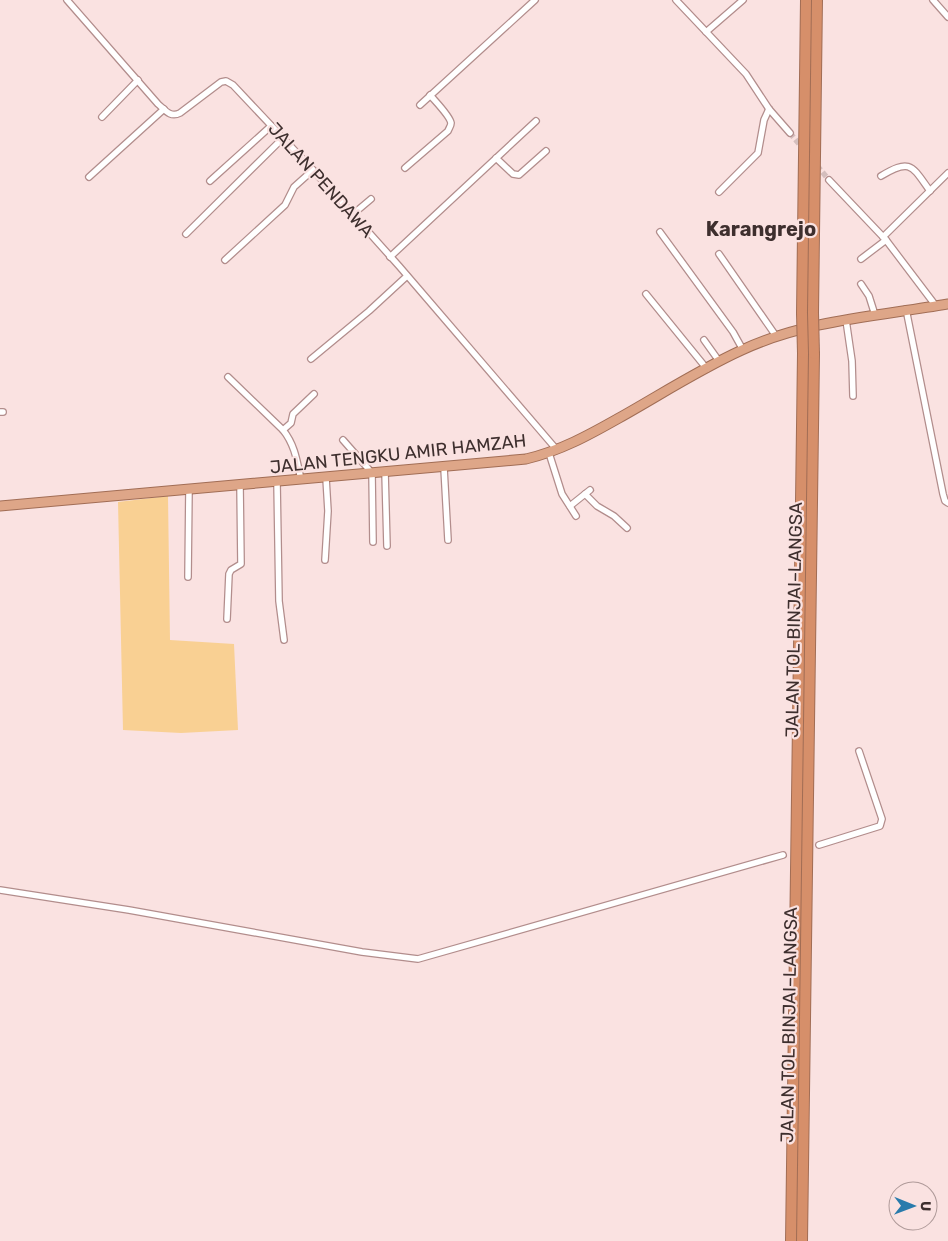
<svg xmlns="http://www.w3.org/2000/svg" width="948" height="1241" font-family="Rubik,sans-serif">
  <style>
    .green { fill: #f9d093 }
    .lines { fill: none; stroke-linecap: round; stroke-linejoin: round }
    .minor-tunnel { stroke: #d4bebd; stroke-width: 5.5; stroke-dasharray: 5.5 3; stroke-linecap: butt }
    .minor-casing { stroke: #b28d8c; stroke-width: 8 }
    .trunk-casing { stroke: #a16d55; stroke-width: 11 }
    .motorway-casing { stroke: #a16d55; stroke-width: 12 }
    .minor { stroke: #fff; stroke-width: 5.5 }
    .trunk { stroke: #dea688; stroke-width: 9 }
    .motorway { stroke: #d68f6a; stroke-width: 10 }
    .motorway-bridge-casing { stroke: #a16d55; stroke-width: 12; stroke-linecap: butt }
    .motorway-bridge { stroke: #d68f6a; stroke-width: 10 }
    .labels { text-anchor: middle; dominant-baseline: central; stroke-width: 4.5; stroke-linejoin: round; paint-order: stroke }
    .street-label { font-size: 18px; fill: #3e2f2e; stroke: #fae2e1 }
    .quarter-label { font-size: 20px; font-weight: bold; fill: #3e2f2e; stroke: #fae2e1 }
  </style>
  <rect width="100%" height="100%" fill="#fae2e1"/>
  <polygon class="green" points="168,496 170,640 234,644 238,730 181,733 123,730 118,502"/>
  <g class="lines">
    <polyline class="minor-tunnel" points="790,133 829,180"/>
    <defs>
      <g id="minor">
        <path d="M 67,0 L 158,104 C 165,110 170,118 180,113 L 221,82 L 226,81 L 233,85 L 313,170 L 399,266 L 557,450"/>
        <polyline points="676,0 746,74 769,109 790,133"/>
        <polyline points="933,0 948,17"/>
        <polyline points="706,32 743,0"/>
        <polyline points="420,105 535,0"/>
        <polyline points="102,117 138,80"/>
        <polyline points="496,158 513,174 519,175 546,151"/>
        <path d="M 405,168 L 448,131 C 449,128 451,126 451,123 C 450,116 435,101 430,95"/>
        <path d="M 881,176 C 911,158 912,166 930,191"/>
        <polyline points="89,177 164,109"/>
        <polyline points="829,180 886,240 936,306"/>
        <polyline points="210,181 271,126"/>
        <polyline points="719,192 758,153 764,120 769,109"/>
        <polyline points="352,215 371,199"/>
        <polyline points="660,232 733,332 743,350"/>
        <polyline points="186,234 283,138"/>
        <polyline points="883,237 948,173"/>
        <polyline points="719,254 776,336"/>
        <polyline points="390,257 536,121"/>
        <polyline points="861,259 886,240"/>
        <polyline points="225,260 285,205 294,187 313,170"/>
        <polyline points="861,284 869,296 875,315"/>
        <polyline points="646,294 707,369"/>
        <polyline points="906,309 943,494 945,501 948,503"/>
        <polyline points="846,320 852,361 853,396"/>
        <polyline points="704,340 719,361"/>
        <polyline points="311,359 369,311 407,276"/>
        <path d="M 228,377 L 283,430 C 295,445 297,461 301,480"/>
        <polyline points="0,412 3,412"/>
        <polyline points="283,430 291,423 293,414 314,394"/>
        <polyline points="343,440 372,473 373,542"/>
        <polyline points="549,453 562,494 576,516"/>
        <polyline points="444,468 448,540"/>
        <polyline points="385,472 387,546"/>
        <polyline points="277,482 279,601 284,640"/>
        <polyline points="585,494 597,506 614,516 627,528"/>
        <polyline points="570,506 590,490"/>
        <polyline points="325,560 328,511 326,478"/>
        <polyline points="188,577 189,489"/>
        <polyline points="227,619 229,574 231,570 241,564 240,485"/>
        <polyline points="819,845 880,826 882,819 859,751"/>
        <polyline points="0,890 129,910 362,952 418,959 783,855"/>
      </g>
      <path id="trunk" d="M 0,506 L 526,459 C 560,451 589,435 619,418 C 660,395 700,369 742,350 C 806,320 879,316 948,304"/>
      <g id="motorway">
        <polyline points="802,313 806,0"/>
        <polyline points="813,313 817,0"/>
        <polyline points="791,1241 803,353"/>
        <polyline points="802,1241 814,354"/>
      </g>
    </defs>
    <use href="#minor" class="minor-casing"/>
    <use href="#trunk" class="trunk-casing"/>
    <use href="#motorway" class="motorway-casing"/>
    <use href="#minor" class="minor"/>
    <use href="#trunk" class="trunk"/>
    <use href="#motorway" class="motorway"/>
    <defs>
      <g id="motorway-bridge">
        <polyline points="802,313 803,353"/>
        <polyline points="813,313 814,354"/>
      </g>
    </defs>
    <use href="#motorway-bridge" class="motorway-bridge-casing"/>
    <use href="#motorway-bridge" class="motorway-bridge"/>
  </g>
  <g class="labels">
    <g class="street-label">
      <text transform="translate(321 180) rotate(48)">JALAN PENDAWA</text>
      <text transform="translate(398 454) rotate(-6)">JALAN TENGKU AMIR HAMZAH</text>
      <text transform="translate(794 620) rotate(-89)">JALAN TOL BINJAI–LANGSA</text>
      <text transform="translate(789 1025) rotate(-89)">JALAN TOL BINJAI–LANGSA</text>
    </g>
    <g class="quarter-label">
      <text x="761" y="229">Karangrejo</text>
    </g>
  </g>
  <g transform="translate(913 1206) rotate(91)"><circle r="24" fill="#fae2e1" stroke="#af9a99"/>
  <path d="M0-4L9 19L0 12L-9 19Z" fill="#297bac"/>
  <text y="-8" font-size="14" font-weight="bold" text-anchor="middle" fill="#3e2f2e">U</text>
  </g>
</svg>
